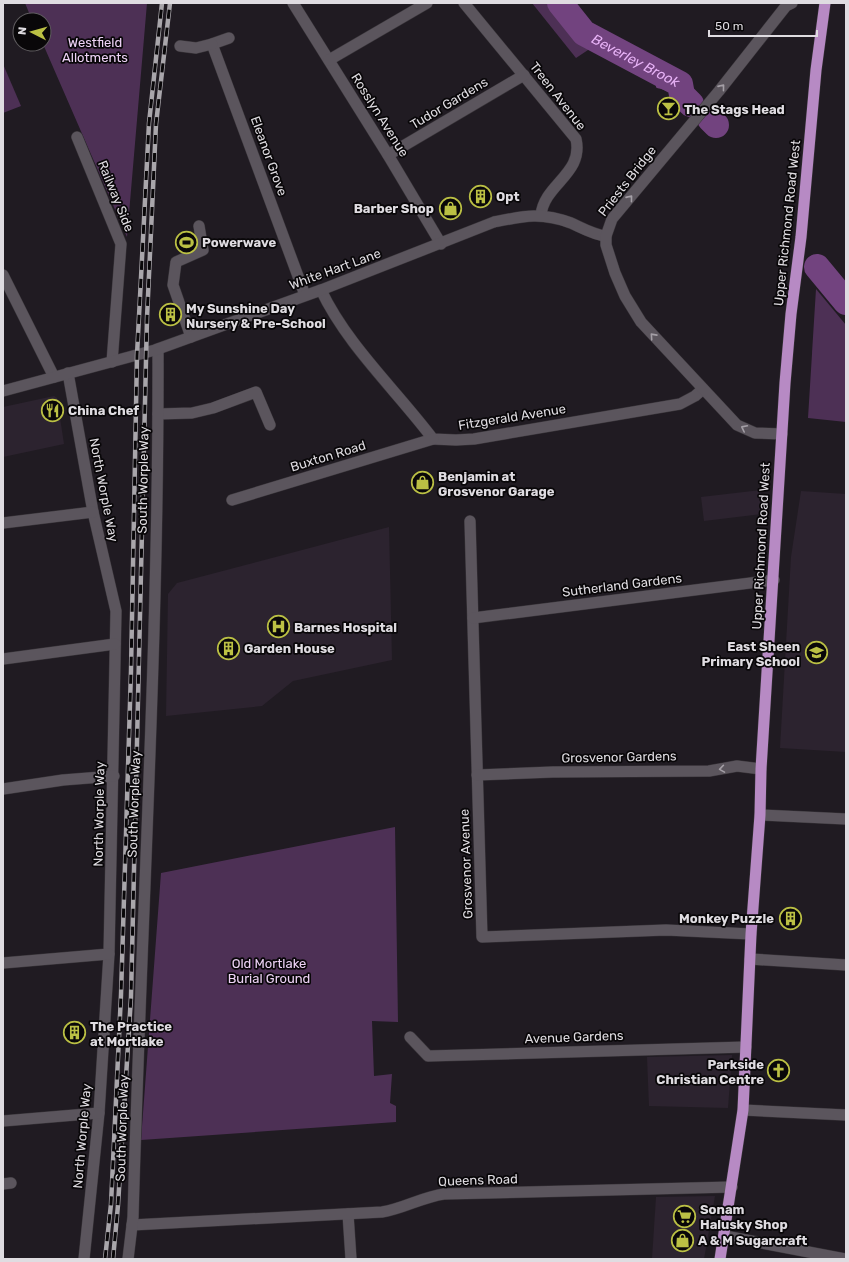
<svg xmlns="http://www.w3.org/2000/svg" width="849" height="1262" font-family="Rubik,sans-serif">
  <style>
    .built { fill: #2c232f }
    .green { fill: #4d3055 }
    .lines { fill: none; stroke-linecap: round; stroke-linejoin: round }
    .stream { stroke: #72437f; stroke-width: 4.5 }
    .river { stroke: #72437f; stroke-width: 26 }
    .minor-casing { stroke: #39353a; stroke-width: 12 }
    .tertiary-casing { stroke: #39353a; stroke-width: 12 }
    .trunk-casing { stroke: #39353a; stroke-width: 12 }
    .minor { stroke: #5b555d; stroke-width: 11 }
    .tertiary { stroke: #5b555d; stroke-width: 11 }
    .trunk { stroke: #b78ac4; stroke-width: 11 }
    .rail-casing { stroke: #a9a6ab; stroke-width: 4.5 }
    .rail { stroke: #090709; stroke-width: 3; stroke-dasharray: 9; stroke-linecap: butt }
    .oneway { stroke: #a49fa6 }
    .labels { text-anchor: middle; dominant-baseline: central; stroke-width: 3.5; stroke-linejoin: round; paint-order: stroke }
    .park-label { font-size: 13px; fill: #edd2f5; stroke: #090709 }
    .street-label { font-size: 13px; fill: #dfdce1; stroke: #090709 }
    .poi-label { font-size: 13px; font-weight: bold; fill: #dfdce1; stroke: #090709; text-anchor: start }
    .water-label { font-size: 14px; font-style: italic; fill: #e8b3f7; stroke: #090709 }
  </style>
  <rect width="100%" height="100%" fill="#201b22"/>
  <g class="built">
    <polygon points="54,396 57,398 64,444 3,457 3,407"/>
    <polygon points="761,490 762,514 704,521 701,497"/>
    <polygon points="801,491 846,494 846,752 780,748 791,557"/>
    <polygon points="389,527 392,660 293,681 262,706 166,716 168,594 177,583"/>
    <polygon points="732,1055 728,1108 649,1106 647,1057"/>
    <polygon points="715,1196 704,1259 652,1259 656,1197"/>
  </g>
  <g class="green">
    <polygon points="25,3 147,3 127,237 43,44 44,20 32,20"/>
    <polygon points="532,3 555,3 591,48 576,58"/>
    <polygon points="3,64 21,106 3,113"/>
    <polygon points="816,289 846,325 846,422 808,418"/>
    <polygon points="395,827 398,1022 372,1021 374,1076 392,1074 390,1103 396,1106 396,1122 141,1140 161,873"/>
  </g>
  <g class="lines">
    <path class="stream" d="M 658,86 C 668,87 673,93 682,95"/>
    <g class="river">
      <path id="s1" d="M 560,3 L 584,33 L 680,84 L 682,95 L 691,104"/>
      <polyline points="710,119 716,125"/>
      <polyline points="817,267 846,302"/>
    </g>
    <defs>
      <g id="minor">
        <polyline points="293,3 388,155 441,244"/>
        <path d="M 464,3 L 576,139 C 584,174 544,184 541,215"/>
        <polyline points="229,38 212,44 305,295"/>
        <polyline points="180,46 196,48 212,44"/>
        <polyline points="329,60 427,3"/>
        <polyline points="77,137 121,244 112,362"/>
        <polyline points="388,155 524,75"/>
        <polyline points="3,275 54,377"/>
        <path d="M 321,290 C 347,345 396,390 433,439 L 456,440 L 474,439 L 680,404 L 695,396 L 703,389"/>
        <polyline points="191,337 173,285 176,262 203,250 199,226"/>
        <polyline points="68,373 93,512 116,611 109,954 99,1113 84,1259"/>
        <polyline points="158,414 192,413 213,408 256,392 270,425"/>
        <polyline points="232,500 433,439"/>
        <polyline points="470,521 482,937 666,930 751,934"/>
        <polyline points="3,523 93,512"/>
        <polyline points="473,618 774,580"/>
        <polyline points="3,659 115,644"/>
        <polyline points="477,775 553,772 709,771 737,766 761,769"/>
        <polyline points="3,789 63,780 114,776"/>
        <polyline points="760,815 846,819"/>
        <polyline points="750,959 846,965"/>
        <polyline points="3,963 109,954"/>
        <polyline points="410,1037 428,1056 746,1047"/>
        <polyline points="743,1110 846,1115"/>
        <polyline points="3,1121 99,1113"/>
        <polyline points="3,1184 11,1183"/>
        <polyline points="348,1214 351,1259"/>
        <path d="M 132,1225 L 382,1212 C 403,1209 422,1197 444,1194 L 732,1187"/>
        <polyline points="725,1236 845,1259"/>
        <path d="M 128,1259 L 133,1217 C 141,928 159,639 158,349"/>
      </g>
      <g id="tertiary">
        <path d="M 3,391 L 155,350 L 321,290 L 494,222 C 524,216 541,212 571,223 C 582,228 594,235 606,236"/>
        <polyline points="782,434 755,433 737,425 641,322 625,296 615,273 606,245 606,236 612,219 719,91 786,6 792,3"/>
      </g>
      <polyline id="trunk" points="720,1259 743,1110 751,934 760,815 761,769 785,383 791,314 801,237 816,70 825,3"/>
    </defs>
    <use href="#minor" class="minor-casing"/>
    <use href="#tertiary" class="tertiary-casing"/>
    <use href="#trunk" class="trunk-casing"/>
    <use href="#minor" class="minor"/>
    <use href="#tertiary" class="tertiary"/>
    <use href="#trunk" class="trunk"/>
    <defs>
      <g id="rail">
        <polyline points="105,1259 111,1204 121,995 131,671 137,355 149,123 162,3"/>
        <polyline points="113,1259 118,1205 131,997 147,318 156,124 170,3"/>
      </g>
    </defs>
    <use href="#rail" class="rail-casing"/>
    <use href="#rail" class="rail"/>
  </g>
  <defs><path id="oneway-chevron" d="M-2-3.5L2.5 0L-2 3.5" fill="none" stroke-width="1.6" stroke-linecap="round" stroke-linejoin="round"/></defs>
  <g class="oneway">
    <use href="#oneway-chevron" transform="translate(722 87) rotate(-51)"/>
    <use href="#oneway-chevron" transform="translate(630 198) rotate(-51)"/>
    <use href="#oneway-chevron" transform="translate(653 336) rotate(-132)"/>
    <use href="#oneway-chevron" transform="translate(744 428) rotate(-153)"/>
    <use href="#oneway-chevron" transform="translate(722 769) rotate(171)"/>
  </g>
  <defs>
    <symbol id="bar-ring" viewBox="-11 -11 22 22"><circle r="9.5" fill="#090709" stroke="#bbc044" stroke-width="1.5"/><path d="M-6-5H6L.8 .8V4.5H3.5V6h-7V4.5H-.8V.8Z" fill="#bbc044"/></symbol>
    <symbol id="building-ring" viewBox="-11 -11 22 22"><circle r="9.5" fill="#090709" stroke="#bbc044" stroke-width="1.5"/><path d="M-4-6H4V6H1V3H-1V6H-4ZM-2.5-4.3h1.7v1.8h-1.7ZM.8-4.3h1.7v1.8H.8ZM-2.5-1h1.7V.8h-1.7ZM.8-1h1.7V.8H.8Z" fill="#bbc044"/></symbol>
    <symbol id="shop-ring" viewBox="-11 -11 22 22"><circle r="9.5" fill="#090709" stroke="#bbc044" stroke-width="1.5"/><path d="M-5-2.5h2.3a2.7 3.5 0 0 1 5.4 0H5L5.5 6h-11ZM-1.5-2.5h3a1.5 2.3 0 0 0-3 0Z" fill="#bbc044"/></symbol>
    <symbol id="stadium-ring" viewBox="-11 -11 22 22"><circle r="9.5" fill="#090709" stroke="#bbc044" stroke-width="1.5"/><path d="M0-5a6.5 5 0 1 0 0 10a6.5 5 0 1 0 0-10ZM-3.5-1.8h7v3.6h-7Z" fill="#bbc044"/></symbol>
    <symbol id="restaurant-ring" viewBox="-11 -11 22 22"><circle r="9.5" fill="#090709" stroke="#bbc044" stroke-width="1.5"/><path d="M-5-6h1v4h1v-4h1v4h1v-4h1v5L-1.5 .5V6h-2V.5L-5-1ZM5-6V6H3V1.5H1.5Q1.5-4 5-6Z" fill="#bbc044"/></symbol>
    <symbol id="hospital-ring" viewBox="-11 -11 22 22"><circle r="9.5" fill="#090709" stroke="#bbc044" stroke-width="1.5"/><path d="M-5-5h3v3.5h4V-5h3V5h-3V1.5h-4V5h-3Z" fill="#bbc044"/></symbol>
    <symbol id="school-ring" viewBox="-11 -11 22 22"><circle r="9.5" fill="#090709" stroke="#bbc044" stroke-width="1.5"/><path d="M0-5L7-2L0 1L-7-2ZM-4 1L0 2.5L4 1V4Q0 6-4 4Z" fill="#bbc044"/></symbol>
    <symbol id="church-ring" viewBox="-11 -11 22 22"><circle r="9.5" fill="#090709" stroke="#bbc044" stroke-width="1.5"/><path d="M-1.2-6h2.4v3.5h3.3v2.4h-3.3V6h-2.4V-.1h-3.3v-2.4h3.3Z" fill="#bbc044"/></symbol>
    <symbol id="supermarket-ring" viewBox="-11 -11 22 22"><circle r="9.5" fill="#090709" stroke="#bbc044" stroke-width="1.5"/><path d="M-6-5.5h2.5l.6 2H6L4.5 2H-2.5L-4.4-4H-6ZM-1.5 3.2a1.3 1.3 0 1 0 .1 0ZM3 3.2a1.3 1.3 0 1 0 .1 0Z" fill="#bbc044"/></symbol>
  </defs>
  <g fill-rule="evenodd">
    <use href="#bar-ring" x="656" y="96" width="25" height="25"/>
    <use href="#building-ring" x="468" y="184" width="25" height="25"/>
    <use href="#shop-ring" x="438" y="196" width="25" height="25"/>
    <use href="#stadium-ring" x="174" y="230" width="25" height="25"/>
    <use href="#building-ring" x="158" y="302" width="25" height="25"/>
    <use href="#restaurant-ring" x="40" y="398" width="25" height="25"/>
    <use href="#shop-ring" x="410" y="470" width="25" height="25"/>
    <use href="#hospital-ring" x="266" y="614" width="25" height="25"/>
    <use href="#building-ring" x="216" y="636" width="25" height="25"/>
    <use href="#school-ring" x="804" y="640" width="25" height="25"/>
    <use href="#building-ring" x="778" y="906" width="25" height="25"/>
    <use href="#building-ring" x="62" y="1020" width="25" height="25"/>
    <use href="#church-ring" x="766" y="1058" width="25" height="25"/>
    <use href="#supermarket-ring" x="672" y="1204" width="25" height="25"/>
    <use href="#shop-ring" x="670" y="1228" width="25" height="25"/>
  </g>
  <g class="labels">
    <g class="park-label">
      <text x="95" y="42">Westfield<tspan x="95" dy="15">Allotments</tspan></text>
      <text x="269" y="963">Old Mortlake<tspan x="269" dy="15">Burial Ground</tspan></text>
    </g>
    <g class="street-label">
      <text transform="translate(558 96) rotate(52)">Treen Avenue</text>
      <text transform="translate(449 103) rotate(-31)">Tudor Gardens</text>
      <text transform="translate(380 115) rotate(58)">Rosslyn Avenue</text>
      <text transform="translate(269 156) rotate(70)">Eleanor Grove</text>
      <text transform="translate(627 181) rotate(-52)">Priests Bridge</text>
      <text transform="translate(116 196) rotate(68)">Railway Side</text>
      <text transform="translate(787 223) rotate(-84)">Upper Richmond Road West</text>
      <text transform="translate(335 269) rotate(-20)">White Hart Lane</text>
      <text transform="translate(512 417) rotate(-9)">Fitzgerald Avenue</text>
      <text transform="translate(328 456) rotate(-17)">Buxton Road</text>
      <text transform="translate(143 480) rotate(-89)">South Worple Way</text>
      <text transform="translate(104 490) rotate(79)">North Worple Way</text>
      <text transform="translate(761 546) rotate(-87)">Upper Richmond Road West</text>
      <text transform="translate(622 585) rotate(-7)">Sutherland Gardens</text>
      <text transform="translate(619 757) rotate(-1)">Grosvenor Gardens</text>
      <text transform="translate(134 804) rotate(-88)">South Worple Way</text>
      <text transform="translate(99 814) rotate(-89)">North Worple Way</text>
      <text transform="translate(466 864) rotate(-92)">Grosvenor Avenue</text>
      <text transform="translate(574 1037) rotate(-2)">Avenue Gardens</text>
      <text transform="translate(122 1128) rotate(-88)">South Worple Way</text>
      <text transform="translate(82 1136) rotate(-85)">North Worple Way</text>
      <text transform="translate(478 1180) rotate(-2)">Queens Road</text>
    </g>
    <g class="poi-label">
      <text x="684" y="109">The Stags Head</text>
      <text x="496" y="196">Opt</text>
      <text x="434" y="208" text-anchor="end">Barber Shop</text>
      <text x="202" y="242">Powerwave</text>
      <text x="186" y="308">My Sunshine Day<tspan x="186" dy="15">Nursery &amp; Pre-School</tspan></text>
      <text x="68" y="410">China Chef</text>
      <text x="438" y="476">Benjamin at<tspan x="438" dy="15">Grosvenor Garage</tspan></text>
      <text x="294" y="627">Barnes Hospital</text>
      <text x="800" y="646" text-anchor="end">East Sheen<tspan x="800" dy="15">Primary School</tspan></text>
      <text x="244" y="648">Garden House</text>
      <text x="774" y="918" text-anchor="end">Monkey Puzzle</text>
      <text x="90" y="1026">The Practice<tspan x="90" dy="15">at Mortlake</tspan></text>
      <text x="764" y="1064" text-anchor="end">Parkside<tspan x="764" dy="15">Christian Centre</tspan></text>
      <text x="700" y="1209">Sonam<tspan x="700" dy="15">Halusky Shop</tspan></text>
      <text x="698" y="1240">A &amp; M Sugarcraft</text>
    </g>
    <g class="water-label">
      <text stroke="none"><textPath href="#s1" startOffset="97">Beverley Brook</textPath></text>
    </g>
  </g>
  <rect width="849" height="1262" fill="none" stroke="#dfdce1" stroke-width="8"/>
  <g transform="translate(32 32) rotate(276)"><circle r="19" fill="#090709" stroke="#5f5c5f"/>
  <path d="M0-3L7 15L0 10L-7 15Z" fill="#bbc044"/>
  <text y="-6" font-size="11" font-weight="bold" text-anchor="middle" fill="#dfdce1">N</text>
  </g>
  <path d="M709 30v6h108v-6" fill="none" stroke="#dfdce1" stroke-width="2"/>
  <text x="715" y="30" font-size="12" fill="#dfdce1" stroke="#090709" stroke-width="3" paint-order="stroke">50 m</text>
</svg>
